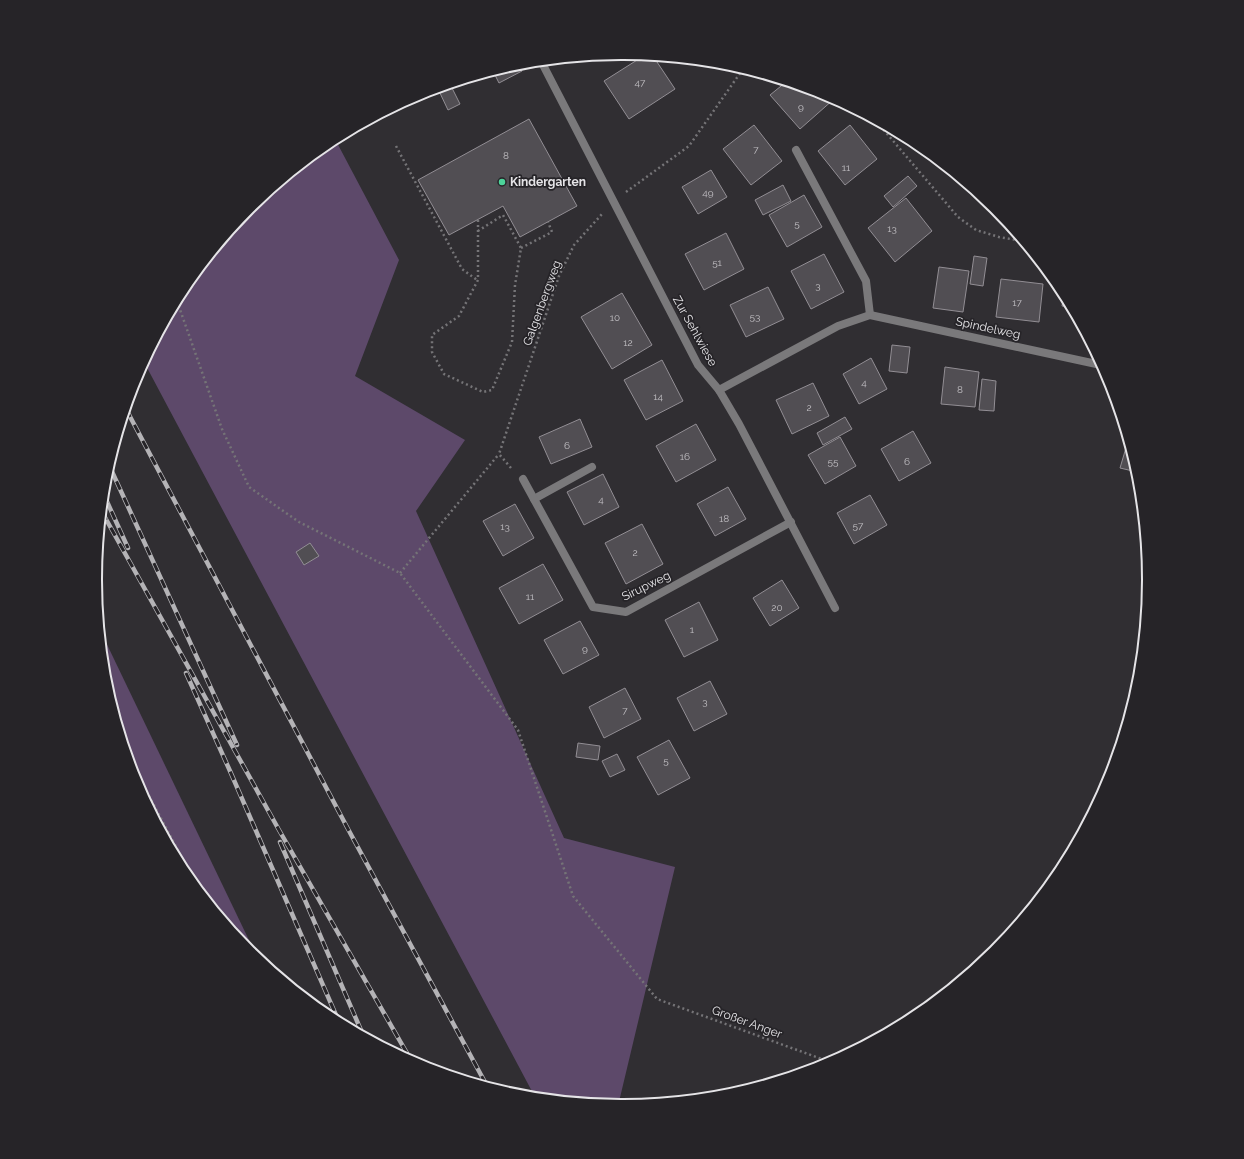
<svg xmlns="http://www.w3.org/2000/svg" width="1244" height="1159" font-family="Raleway,sans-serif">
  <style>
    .green { fill: #5d496a }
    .building { fill: #514e53; stroke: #928e94 }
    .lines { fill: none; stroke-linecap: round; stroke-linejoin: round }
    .path { stroke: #757477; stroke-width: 2.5; stroke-dasharray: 2 3; stroke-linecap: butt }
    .lane { stroke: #7a797b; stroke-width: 8 }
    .street { stroke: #7a797b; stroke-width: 8 }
    .rail-casing { stroke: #b4b3b6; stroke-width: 4.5 }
    .rail { stroke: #262428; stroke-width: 3; stroke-dasharray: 9; stroke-linecap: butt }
    .poi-dot { fill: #4dd39a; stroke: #262428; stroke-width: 1.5 }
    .labels { text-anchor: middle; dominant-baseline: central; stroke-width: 3.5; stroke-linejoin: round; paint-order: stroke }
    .number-label { font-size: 10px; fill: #c0bec2 }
    .poi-label { font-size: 12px; font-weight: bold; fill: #e5e4e7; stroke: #262428; text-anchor: start }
    .street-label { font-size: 12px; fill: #e5e4e7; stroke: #262428 }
    .rim { fill: none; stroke: #e5e4e7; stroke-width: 2 }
  </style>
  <rect width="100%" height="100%" fill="#302e32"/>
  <g class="green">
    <polygon points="335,139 399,260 355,376 465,440 416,511 564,838 675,867 618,1106 535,1097 144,362 184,287 250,207"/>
    <polygon points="101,632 258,959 250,952 184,872 135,781 106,682"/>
  </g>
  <g class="building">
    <polygon points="645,55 653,56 675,89 629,119 604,81"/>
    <polygon points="518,63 522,71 499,83 493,71"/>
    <polygon points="786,82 824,93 834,99 800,129 770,95"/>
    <polygon points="451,86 460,104 448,110 439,91"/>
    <polygon points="437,88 438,90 405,107 403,102 421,93"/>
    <polygon points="529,119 577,206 520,237 503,206 449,235 418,180"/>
    <polygon points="754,125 782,161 751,185 723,149"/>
    <polygon points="850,125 877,159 845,185 818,151"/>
    <polygon points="711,170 727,197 698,214 682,187"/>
    <polygon points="908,176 917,186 893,207 884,196"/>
    <polygon points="783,185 791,201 763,215 755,200"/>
    <polygon points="804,195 822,227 787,247 769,215"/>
    <polygon points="906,198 932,231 895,262 868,228"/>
    <polygon points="726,233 744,269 704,290 685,254"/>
    <polygon points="824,254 844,292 811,309 791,271"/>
    <polygon points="974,256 987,258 983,286 970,284"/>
    <polygon points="939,267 969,271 963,312 933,308"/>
    <polygon points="1001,279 1043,284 1039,322 996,317"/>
    <polygon points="768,287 784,319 746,337 730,305"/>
    <polygon points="622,293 652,345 612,369 581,317"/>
    <polygon points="1064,294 1071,307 1062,306"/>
    <polygon points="892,345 910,347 907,373 889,371"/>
    <polygon points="871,358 887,389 859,404 843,374"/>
    <polygon points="662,360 683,401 646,420 624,380"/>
    <polygon points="945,367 979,372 975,407 941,404"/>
    <polygon points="982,379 996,381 994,411 979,410"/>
    <polygon points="813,383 829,416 792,434 776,400"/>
    <polygon points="845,417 852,429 823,445 817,433"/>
    <polygon points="580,419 592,447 551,464 539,437"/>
    <polygon points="696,424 716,460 676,482 656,446"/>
    <polygon points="913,431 931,463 899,481 881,449"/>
    <polygon points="840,437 856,466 825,484 808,455"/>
    <polygon points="1128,441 1137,472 1120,468"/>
    <polygon points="603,474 619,507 584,525 567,492"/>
    <polygon points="728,487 746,519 715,536 697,504"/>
    <polygon points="870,495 887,525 854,544 837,513"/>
    <polygon points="515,504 534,538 503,556 483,521"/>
    <polygon points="642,524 663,564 626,584 605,543"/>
    <polygon points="310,543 319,556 304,565 296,552"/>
    <polygon points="543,564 563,600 519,624 499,588"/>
    <polygon points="782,580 799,608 770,626 753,598"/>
    <polygon points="699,602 718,640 684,657 665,620"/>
    <polygon points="580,621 599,655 563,674 544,640"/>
    <polygon points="710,681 727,714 694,731 677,698"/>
    <polygon points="625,688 641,719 604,738 589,707"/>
    <polygon points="669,740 690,778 658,795 637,757"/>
    <polygon points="578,743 600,746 598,760 576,757"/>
    <polygon points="617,754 625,770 610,777 602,761"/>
  </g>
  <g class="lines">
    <g class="path">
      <polyline points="877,122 958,217 976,230 999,237 1022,241"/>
      <polyline points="396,146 462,269 477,280"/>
      <polyline points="626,192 689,146 743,69"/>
      <polyline points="478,220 478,280 459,316 432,335 432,352 444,374 483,392 492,390 512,342 515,285 521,248 503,215 478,231"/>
      <polyline points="521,248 552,232 548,222"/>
      <polyline points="177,301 222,429 249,487 299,522 400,573 518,730 573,896 657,999 830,1062"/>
      <polyline points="511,468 499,454 559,276 574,245 602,214"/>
      <polyline points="400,573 499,454"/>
      <polyline points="128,756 199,890"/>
    </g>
    <g class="lane">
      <polyline points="796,150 866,281 870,315"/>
      <polyline points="534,499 592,467"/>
    </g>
    <g class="street">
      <polyline points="541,61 698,365 719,390 739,424 835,608"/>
      <polyline points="719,390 838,326 870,315 1101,365"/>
      <polyline points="523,479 593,607 626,612 791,522"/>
    </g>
    <defs>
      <g id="rail">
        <polyline points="126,409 348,829 487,1086"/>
        <polyline points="109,465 237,745"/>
        <polyline points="104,495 128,548"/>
        <polyline points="102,512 279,830 412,1062"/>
        <polyline points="186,673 230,771 339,1022"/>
        <polyline points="280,842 363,1035"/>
      </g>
    </defs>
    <use href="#rail" class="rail-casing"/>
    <use href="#rail" class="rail"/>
  </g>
  <circle class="poi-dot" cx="502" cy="182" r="4"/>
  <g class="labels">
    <g class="number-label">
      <text x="640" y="82">47</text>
      <text x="801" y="106">9</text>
      <text x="756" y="149">7</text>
      <text x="506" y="155">8</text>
      <text x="846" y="167">11</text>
      <text x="708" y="192">49</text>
      <text x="797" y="223">5</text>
      <text x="892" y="228">13</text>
      <text x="717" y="262">51</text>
      <text x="818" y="285">3</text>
      <text x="1017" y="302">17</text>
      <text x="755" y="316">53</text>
      <text x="615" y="317">10</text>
      <text x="628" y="342">12</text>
      <text x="864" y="382">4</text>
      <text x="960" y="389">8</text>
      <text x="658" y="396">14</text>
      <text x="809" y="407">2</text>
      <text x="567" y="445">6</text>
      <text x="685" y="456">16</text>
      <text x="833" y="461">55</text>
      <text x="907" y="461">6</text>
      <text x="601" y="499">4</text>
      <text x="724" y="518">18</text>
      <text x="858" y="525">57</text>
      <text x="505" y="526">13</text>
      <text x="635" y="552">2</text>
      <text x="530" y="596">11</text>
      <text x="777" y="607">20</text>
      <text x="692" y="629">1</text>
      <text x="585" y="648">9</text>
      <text x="705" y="701">3</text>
      <text x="625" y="710">7</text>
      <text x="666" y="760">5</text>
    </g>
    <g class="poi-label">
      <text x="510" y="182">Kindergarten</text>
    </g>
    <g class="street-label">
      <text transform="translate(542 303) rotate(-70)">Galgenbergweg</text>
      <text transform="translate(988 328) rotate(12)">Spindelweg</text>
      <text transform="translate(695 331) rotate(61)">Zur Sehlwiese</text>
      <text transform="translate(646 586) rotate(-26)">Sirupweg</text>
      <text transform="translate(747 1022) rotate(20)">Großer Anger</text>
    </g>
  </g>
  <path d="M0 0H1244V1159H0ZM621 60H623A519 519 0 0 1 1142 579V580A519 519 0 0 1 623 1099H621A519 519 0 0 1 102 580V579A519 519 0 0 1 621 60Z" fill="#262428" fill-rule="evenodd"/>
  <path class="rim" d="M621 60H623A519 519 0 0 1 1142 579V580A519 519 0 0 1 623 1099H621A519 519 0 0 1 102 580V579A519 519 0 0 1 621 60Z"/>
</svg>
